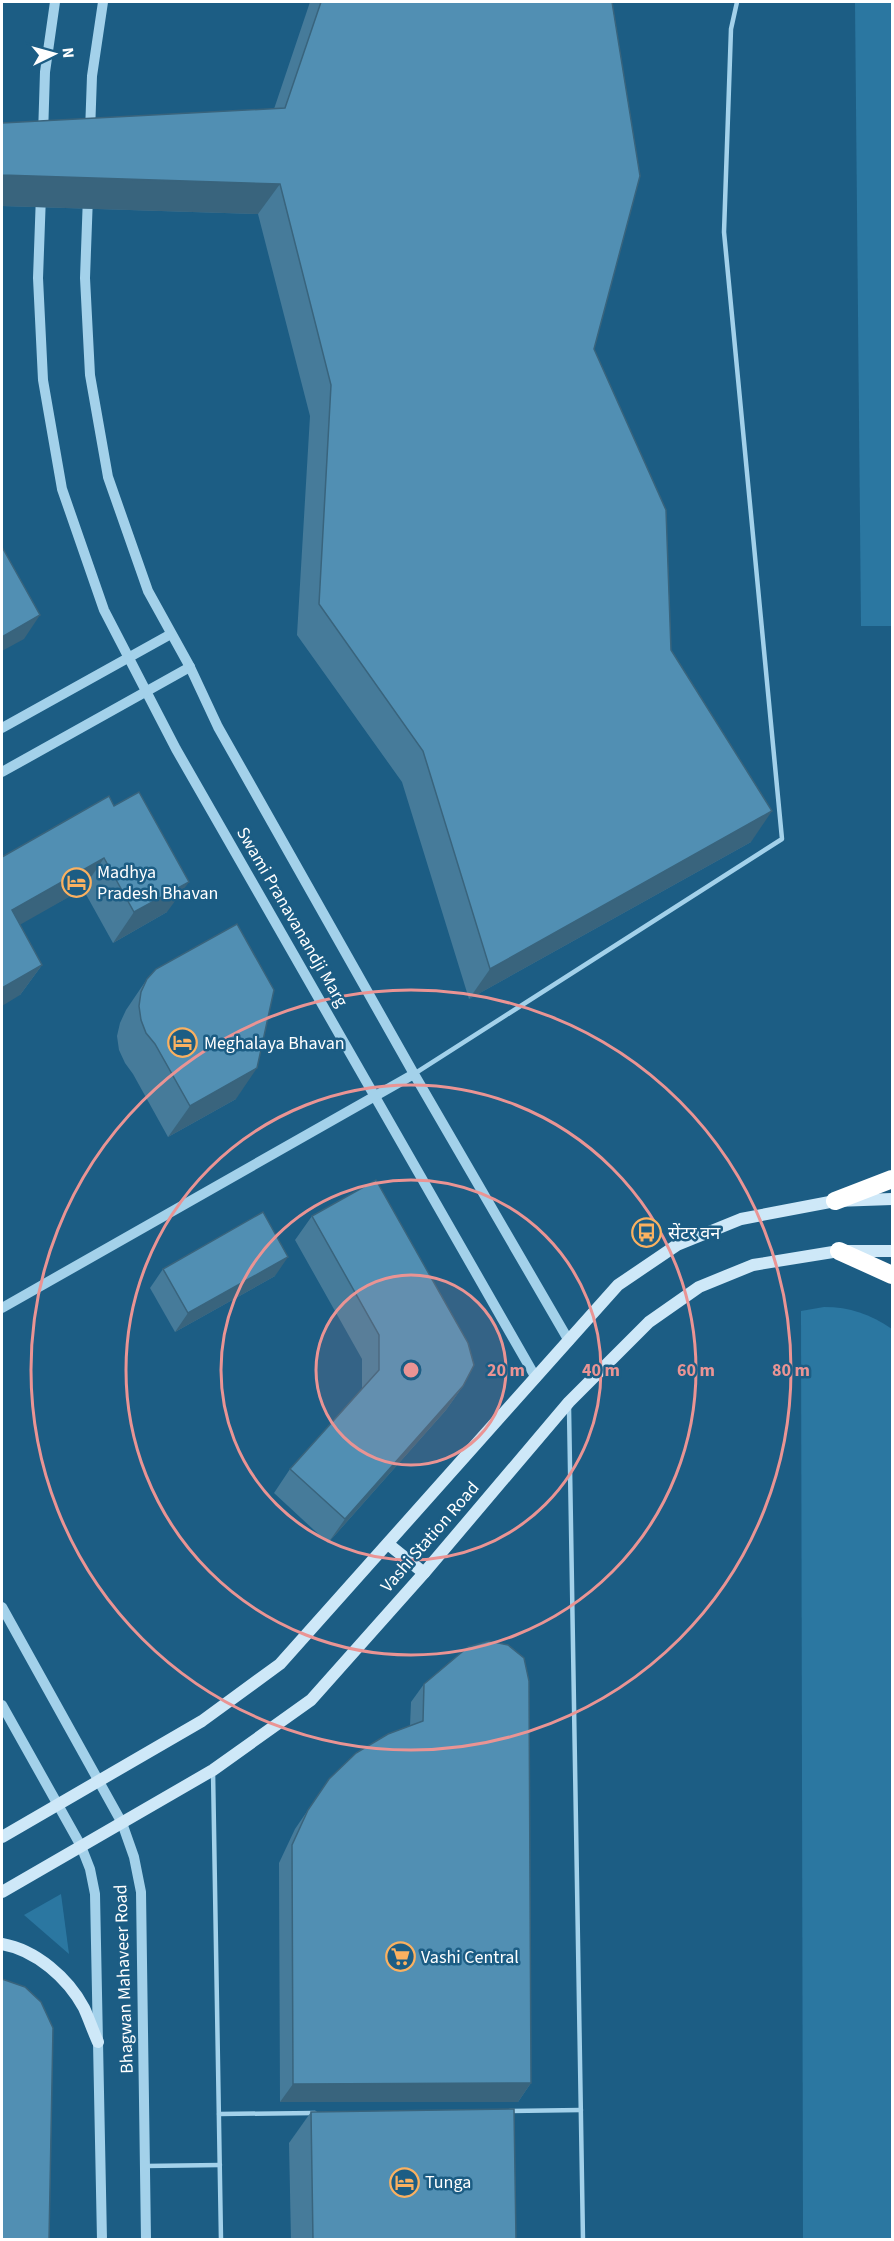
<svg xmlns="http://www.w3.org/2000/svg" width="894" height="2241" font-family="'Source Sans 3','Noto Sans Devanagari',sans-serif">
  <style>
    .green { fill: #2b77a1 }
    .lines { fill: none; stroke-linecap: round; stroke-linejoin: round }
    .service { stroke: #a3d1ea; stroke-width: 4.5 }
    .tertiary { stroke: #a3d1ea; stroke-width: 10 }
    .secondary { stroke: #cee8f8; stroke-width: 12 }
    .motorway { stroke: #fff; stroke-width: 18 }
    .wall { fill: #467b9a }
    .shaded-wall { fill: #39647d }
    .building { fill: #518fb3; stroke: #39647d; stroke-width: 1.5 }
    .ring { fill: none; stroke: #ea9494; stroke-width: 3 }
    .labels { text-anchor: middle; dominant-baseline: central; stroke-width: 5; stroke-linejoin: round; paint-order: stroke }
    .poi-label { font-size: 18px; fill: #fff; stroke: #1c5d84; text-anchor: start }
    .street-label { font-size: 18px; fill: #fff; stroke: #1c5d84 }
    .centre { fill: #ea9494; stroke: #1c5d84; stroke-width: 3 }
    .ring-label { font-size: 18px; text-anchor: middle; font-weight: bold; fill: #ea9494; stroke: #1c5d84; stroke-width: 5; stroke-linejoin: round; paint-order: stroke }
  </style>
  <rect width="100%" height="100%" fill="#1c5d84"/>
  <g class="green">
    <polygon points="855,2 892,2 892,626 861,626"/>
    <path d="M 824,1307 C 850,1307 870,1314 892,1329 L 892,2239 L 803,2239 L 801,1311 Z"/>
    <polygon points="61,1894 69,1954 24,1915"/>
  </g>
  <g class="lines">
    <g class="service">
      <polyline points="414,1074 782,839 724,232 731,29 737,2"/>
      <polyline points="569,1408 583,2240"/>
      <polyline points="213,1771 221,2240"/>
      <polyline points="510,2111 581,2110"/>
      <polyline points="219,2114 315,2113"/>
      <polyline points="145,2166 220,2165"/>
    </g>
    <g class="tertiary">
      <polyline points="90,132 92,76 103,2"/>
      <polyline points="43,135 45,72 55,2"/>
      <polyline points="41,195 38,278 43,380 62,489 104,610 176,749 536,1378"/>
      <polyline points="88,196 85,278 90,375 108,477 148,591 190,667 218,727 414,1074 569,1341"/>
      <polyline points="2,728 171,634"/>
      <polyline points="2,772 190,667"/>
      <polyline points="2,1308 414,1074"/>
      <polyline points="2,1607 122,1823 134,1857 141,1892 146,2240"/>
      <polyline points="2,1705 81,1846 90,1869 95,1894 102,2240"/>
    </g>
    <g class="secondary">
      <polyline points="388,1544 424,1573"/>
      <polyline points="2,1837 202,1721 280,1664 618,1285 677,1245 741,1219 835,1201 892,1199"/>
      <polyline points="2,1892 213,1770 311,1700 424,1573 569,1402 649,1322 699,1287 753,1265 839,1251 892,1251"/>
      <path d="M 2,1944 C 36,1950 68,1978 84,2008 C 89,2019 93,2031 98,2042"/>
    </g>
    <g class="motorway">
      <polyline points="835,1201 892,1179"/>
      <polyline points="839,1251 892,1275"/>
    </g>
  </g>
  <g class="wall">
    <polygon points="310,2 612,2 594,349 671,650 751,842 469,999 402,782 297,635 310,416 258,214 2,206 2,123 274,109"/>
    <polygon points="109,796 167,912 113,943 83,889 19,924 42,965 20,995 2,857"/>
    <polygon points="147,979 236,1099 168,1137 133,1074 125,1063 119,1050 117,1036 120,1023 126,1010"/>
    <polygon points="312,1216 463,1386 446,1410 328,1543 274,1493 290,1469 362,1389 362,1359 295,1240"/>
    <polygon points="163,1269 275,1276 175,1332 150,1288"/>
    <polygon points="424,1684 531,2083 518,2102 280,2102 279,1863 295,1829 329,1779 410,1726 411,1702"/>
    <polygon points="311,2112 516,2240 291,2240 289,2143"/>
  </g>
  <g class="shaded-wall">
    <polygon points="2,175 280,184 258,214 2,206"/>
    <polygon points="40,615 24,639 2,651 2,637"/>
    <polygon points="772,811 751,842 469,999 490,969"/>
    <polygon points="104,858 83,889 2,935 12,910"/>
    <polygon points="189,882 167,912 113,943 134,912"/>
    <polygon points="42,965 20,995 2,1006 2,988"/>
    <polygon points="257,1068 236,1099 168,1137 190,1106"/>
    <polygon points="288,1257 275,1276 175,1332 188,1313"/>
    <polygon points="463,1386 446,1410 328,1543 345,1519"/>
    <polygon points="531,2083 518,2102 280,2102 293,2084"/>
  </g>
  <g class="building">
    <polygon points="321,2 612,2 640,176 594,349 666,510 671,650 772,811 490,969 423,751 319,604 331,385 280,184 2,175 2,123 285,108"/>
    <polygon points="2,547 40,615 2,637"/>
    <polygon points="139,792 189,882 134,912 104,858 12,910 42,965 2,988 2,857 109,796 114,806"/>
    <polygon points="237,924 274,990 257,1068 190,1106 155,1044 146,1033 141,1020 139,1006 141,992 147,979 156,969"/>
    <polygon points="376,1180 468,1343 474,1365 463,1386 345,1519 290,1469 379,1370 379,1335 312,1216"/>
    <polygon points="263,1212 288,1257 188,1313 163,1269"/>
    <polygon points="489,1641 508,1645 524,1658 529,1681 531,2083 293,2084 292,1845 308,1810 329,1779 356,1753 388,1734 423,1721 424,1684 468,1647"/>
    <polygon points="2,1979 25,1987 41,2002 53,2028 49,2240 2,2240"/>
    <polygon points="514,2109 516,2240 313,2240 311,2112"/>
  </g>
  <circle cx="411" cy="1370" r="95" fill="#ea9494" fill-opacity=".12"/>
  <g class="ring">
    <circle cx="411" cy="1370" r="95"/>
    <circle cx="411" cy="1370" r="190"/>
    <circle cx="411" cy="1370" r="285"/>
    <circle cx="411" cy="1370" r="380"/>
  </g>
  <defs>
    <symbol id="hotel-ring" viewBox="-11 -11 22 22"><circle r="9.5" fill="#1c5d84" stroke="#fbb160" stroke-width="1.5"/><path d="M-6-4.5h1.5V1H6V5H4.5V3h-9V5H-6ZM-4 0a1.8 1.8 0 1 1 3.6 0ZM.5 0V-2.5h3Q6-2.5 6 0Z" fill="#fbb160"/></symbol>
    <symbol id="bus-ring" viewBox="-11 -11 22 22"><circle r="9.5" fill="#1c5d84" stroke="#fbb160" stroke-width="1.5"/><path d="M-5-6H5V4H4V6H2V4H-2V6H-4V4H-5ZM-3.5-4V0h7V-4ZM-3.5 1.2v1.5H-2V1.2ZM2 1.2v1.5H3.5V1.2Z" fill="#fbb160"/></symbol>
    <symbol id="supermarket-ring" viewBox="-11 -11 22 22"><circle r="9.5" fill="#1c5d84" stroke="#fbb160" stroke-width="1.5"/><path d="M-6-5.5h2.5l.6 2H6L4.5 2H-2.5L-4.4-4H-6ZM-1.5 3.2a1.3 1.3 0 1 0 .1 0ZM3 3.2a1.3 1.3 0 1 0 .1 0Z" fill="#fbb160"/></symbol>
  </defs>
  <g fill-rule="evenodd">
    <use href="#hotel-ring" x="60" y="866" width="33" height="33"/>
    <use href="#hotel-ring" x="166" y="1026" width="33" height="33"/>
    <use href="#bus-ring" x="630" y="1216" width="33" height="33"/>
    <use href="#supermarket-ring" x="384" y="1940" width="33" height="33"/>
    <use href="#hotel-ring" x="388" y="2166" width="33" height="33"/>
  </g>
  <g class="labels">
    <g class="poi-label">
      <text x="97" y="872">Madhya<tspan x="97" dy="21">Pradesh Bhavan</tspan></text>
      <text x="204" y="1043">Meghalaya Bhavan</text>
      <text x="668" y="1233">सेंटर वन</text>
      <text x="421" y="1957">Vashi Central</text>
      <text x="425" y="2182">Tunga</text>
    </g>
    <g class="street-label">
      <text transform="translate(292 917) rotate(60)">Swami Pranavanandji Marg</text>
      <text transform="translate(430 1537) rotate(-49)">Vashi Station Road</text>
      <text transform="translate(124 1979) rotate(-92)">Bhagwan Mahaveer Road</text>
    </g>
  </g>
  <circle cx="411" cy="1370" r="9" class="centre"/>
  <g class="ring-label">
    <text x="506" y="1376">20 m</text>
    <text x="601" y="1376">40 m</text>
    <text x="696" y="1376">60 m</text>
    <text x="791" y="1376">80 m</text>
  </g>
  <rect width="894" height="2241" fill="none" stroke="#ffffff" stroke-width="6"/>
  <g transform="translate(54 54) rotate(85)" stroke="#1c5d84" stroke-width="4.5" paint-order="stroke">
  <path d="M0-4.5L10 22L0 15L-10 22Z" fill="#ffffff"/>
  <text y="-9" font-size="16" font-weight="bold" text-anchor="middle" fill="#ffffff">N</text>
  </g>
</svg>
